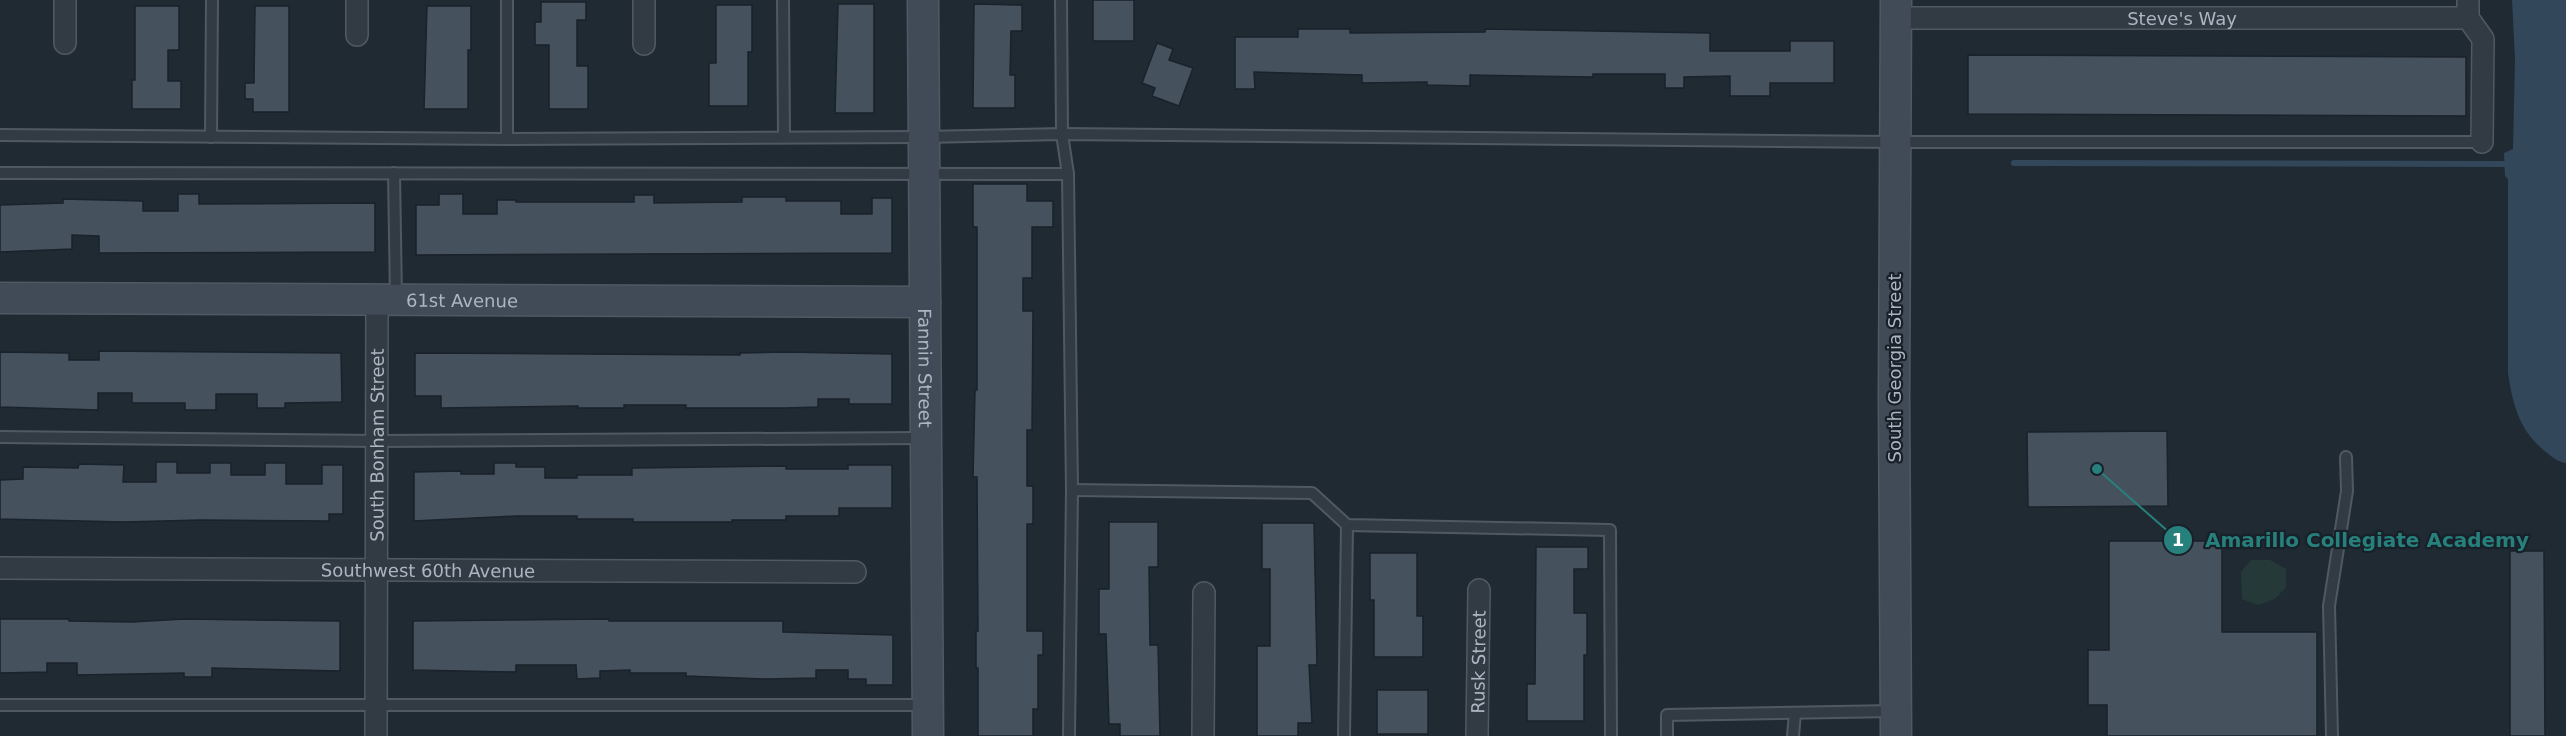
<svg xmlns="http://www.w3.org/2000/svg" width="2566" height="736" font-family="'DejaVu Sans',sans-serif">
  <style>
    .green { fill: #253a38 }
    .water { fill: #33475b }
    .lines { fill: none; stroke-linecap: round; stroke-linejoin: round }
    .stream { stroke: #33475b; stroke-width: 6 }
    .building { fill: #45515d; stroke: #1a222b; stroke-width: 1.5 }
    .lane-casing { stroke: #505963; stroke-width: 14 }
    .street-casing { stroke: #505963; stroke-width: 24 }
    .secondary-casing { stroke: #505963; stroke-width: 33 }
    .lane { stroke: #323b44; stroke-width: 10 }
    .street { stroke: #323b44; stroke-width: 21 }
    .secondary { stroke: #414b57; stroke-width: 30 }
    .labels { text-anchor: middle; dominant-baseline: central; stroke-width: 4.5; stroke-linejoin: round; paint-order: stroke }
    .street-label { font-size: 18px; fill: #acb6c2; stroke: #182029 }
    .leader { fill: none; stroke: #27807b; stroke-width: 2 }
    .callout-dot { fill: #27807b; stroke: #182029; stroke-width: 2 }
    .mark-label { font-size: 18px; text-anchor: middle; font-weight: bold; fill: #fff }
    .callout-label { font-size: 20px; text-anchor: middle; font-weight: bold; fill: #27807b; stroke: #182029; stroke-width: 4.5; stroke-linejoin: round; paint-order: stroke }
  </style>
  <rect width="100%" height="100%" fill="#1f2a33"/>
  <polygon class="green" points="2251,560 2270,560 2286,569 2286,587 2275,599 2258,605 2242,599 2241,572"/>
  <path class="water" d="M 2512,0 L 2566,0 L 2566,463 C 2558,462 2552,457 2546,452 C 2519,431 2513,405 2508,373 L 2508,179 L 2505,176 L 2504,153 L 2513,149 L 2515,59 Z"/>
  <g class="lines">
    <polyline class="stream" points="2014,163 2512,164"/>
  </g>
  <g class="building">
    <rect x="1093" y="0" width="41" height="41"/>
    <polygon points="541,2 586,2 586,20 577,20 577,66 588,66 588,109 549,109 549,45 535,45 535,22 541,22"/>
    <polygon points="838,4 874,4 874,113 835,113"/>
    <polygon points="974,4 1022,5 1022,31 1011,31 1010,75 1015,75 1015,108 973,108"/>
    <polygon points="716,5 752,5 752,52 748,52 748,106 709,106 709,63 716,63"/>
    <polygon points="135,6 179,6 179,50 168,50 168,81 181,81 181,109 132,109 132,80 135,80"/>
    <polygon points="255,6 289,6 289,112 253,112 253,99 245,99 245,83 254,83"/>
    <polygon points="427,6 471,6 471,50 468,50 468,109 424,109"/>
    <polygon points="1298,29 1350,29 1350,33 1485,32 1485,29 1710,33 1710,51 1790,51 1790,41 1834,41 1834,83 1770,83 1770,96 1730,96 1730,76 1684,77 1684,88 1665,88 1665,74 1593,74 1593,77 1470,75 1470,86 1427,85 1427,82 1362,83 1362,75 1254,72 1255,89 1235,89 1235,37 1298,37"/>
    <polygon points="1157,43 1173,49 1169,60 1193,68 1179,106 1152,96 1155,88 1142,83"/>
    <polygon points="1968,55 2466,57 2466,116 1968,114"/>
    <polygon points="973,184 1027,184 1027,201 1053,201 1053,227 1032,227 1032,278 1023,278 1023,311 1033,311 1032,430 1027,430 1027,486 1033,486 1033,524 1027,524 1027,631 1043,631 1043,655 1038,655 1038,709 1033,709 1033,736 978,736 978,668 976,668 976,631 978,631 977,477 973,477 975,390 977,390 977,227 973,227"/>
    <polygon points="178,194 199,194 199,204 375,203 375,252 99,253 99,236 72,235 72,249 0,252 0,205 63,203 63,199 143,201 143,211 178,211"/>
    <polygon points="439,194 463,194 463,214 497,214 497,200 516,200 516,202 634,202 634,195 654,195 654,203 742,202 742,197 786,197 786,201 841,201 841,214 872,214 872,198 892,198 892,253 416,255 416,205 439,205"/>
    <polygon points="99,351 341,353 342,402 285,403 285,408 257,408 257,394 216,394 216,410 185,410 185,403 132,403 132,393 98,393 98,410 0,407 0,352 69,353 69,360 99,360"/>
    <polygon points="786,352 892,354 892,404 849,404 849,399 818,399 818,407 786,408 686,408 686,405 624,405 624,408 578,408 578,406 441,408 441,396 415,396 415,353 740,355 740,353"/>
    <polygon points="2167,431 2168,506 2028,507 2027,432"/>
    <polygon points="156,462 177,462 177,473 210,473 210,463 231,463 231,475 265,475 265,463 286,463 286,484 322,484 322,465 343,465 343,514 329,514 329,521 201,520 123,522 0,519 0,480 23,479 23,467 78,468 79,464 124,465 123,482 156,482"/>
    <polygon points="494,463 516,463 516,467 545,467 545,478 577,478 577,475 632,475 632,468 786,466 786,469 848,469 848,465 892,465 892,508 839,508 839,516 786,516 786,520 732,520 732,522 633,522 633,519 577,519 577,516 516,516 414,521 414,472 461,471 461,474 494,474"/>
    <polygon points="1109,522 1158,522 1158,567 1149,567 1150,645 1158,645 1160,736 1120,736 1120,724 1109,724 1106,634 1099,634 1099,589 1109,589"/>
    <polygon points="1262,523 1314,523 1317,665 1309,665 1312,723 1298,723 1298,736 1257,736 1257,646 1270,646 1270,569 1262,569"/>
    <polygon points="2109,541 2222,541 2222,632 2317,632 2317,736 2107,736 2107,705 2088,705 2088,650 2109,650"/>
    <polygon points="1536,547 1588,547 1588,569 1574,569 1574,613 1587,613 1587,655 1584,655 1584,721 1527,721 1527,684 1535,684"/>
    <polygon points="2510,551 2544,551 2545,736 2510,736"/>
    <polygon points="1370,553 1417,553 1417,616 1423,616 1423,657 1374,657 1374,600 1370,600"/>
    <polygon points="0,619 69,619 69,621 132,622 184,619 340,621 340,671 212,668 212,677 184,677 184,673 77,675 77,663 47,663 47,672 0,673"/>
    <polygon points="609,619 609,621 783,621 783,632 893,635 893,685 866,685 866,679 848,679 848,670 816,670 816,678 765,679 686,676 686,673 630,673 630,670 600,671 600,678 577,679 576,665 516,665 516,672 413,670 413,621"/>
    <rect x="1377" y="690" width="51" height="44"/>
  </g>
  <g class="lines">
    <defs>
      <g id="lane">
        <polyline points="783,0 784,136"/>
        <polyline points="1061,0 1062,134 1068,174 1072,490 1069,736"/>
        <polyline points="0,135 507,139 924,137 1062,134 1895,142 2482,142"/>
        <polyline points="211,137 212,0"/>
        <polyline points="507,139 507,0"/>
        <polyline points="0,173 1068,174"/>
        <polyline points="394,173 396,299"/>
        <polyline points="0,437 377,441 923,438"/>
        <polyline points="1072,490 1312,493 1347,525 1610,530 1611,736"/>
        <polyline points="0,705 925,705"/>
        <polyline points="1344,736 1347,525"/>
        <polyline points="1667,736 1667,715 1895,711"/>
        <polyline points="1793,736 1795,713"/>
        <polyline points="2332,736 2329,606 2347,491 2346,457"/>
      </g>
      <g id="street">
        <polyline points="65,0 65,43"/>
        <polyline points="357,0 357,35"/>
        <polyline points="2468,0 2468,18 2483,39 2482,142"/>
        <path id="s1" d="M 1896,18 L 2468,18"/>
        <polyline points="644,44 644,0"/>
        <path id="s2" d="M 0,568 L 855,572"/>
        <path id="s3" d="M 376,736 L 377,299"/>
        <polyline points="1203,736 1204,593"/>
        <path id="s4" d="M 1477,736 L 1479,590"/>
      </g>
      <g id="secondary">
        <path id="s5" d="M 923,0 L 928,736"/>
        <polyline points="1896,0 1894,396 1896,736"/>
        <path id="s6" d="M 0,298 L 925,302"/>
      </g>
    </defs>
    <use href="#lane" class="lane-casing"/>
    <use href="#street" class="street-casing"/>
    <use href="#secondary" class="secondary-casing"/>
    <use href="#lane" class="lane"/>
    <use href="#street" class="street"/>
    <use href="#secondary" class="secondary"/>
  </g>
  <g class="labels">
    <g class="street-label">
      <text stroke="none"><textPath href="#s1" startOffset="286">Steve's Way</textPath></text>
      <text stroke="none"><textPath href="#s6" startOffset="462">61st Avenue</textPath></text>
      <text stroke="none"><textPath href="#s5" startOffset="368">Fannin Street</textPath></text>
      <text transform="translate(1894 368) rotate(-90)">South Georgia Street</text>
      <text stroke="none"><textPath href="#s3" startOffset="291">South Bonham Street</textPath></text>
      <text stroke="none"><textPath href="#s2" startOffset="428">Southwest 60th Avenue</textPath></text>
      <text stroke="none"><textPath href="#s4" startOffset="74">Rusk Street</textPath></text>
    </g>
  </g>
  <path class="leader" d="M2097 469L2178 540"/>
  <g class="callout-dot">
    <circle cx="2097" cy="469" r="6"/>
    <circle cx="2178" cy="540" r="15"/>
  </g>
  <g class="mark-label">
    <text x="2178" y="546">1</text>
  </g>
  <g class="callout-label">
    <text x="2367" y="547">Amarillo Collegiate Academy</text>
  </g>
</svg>
